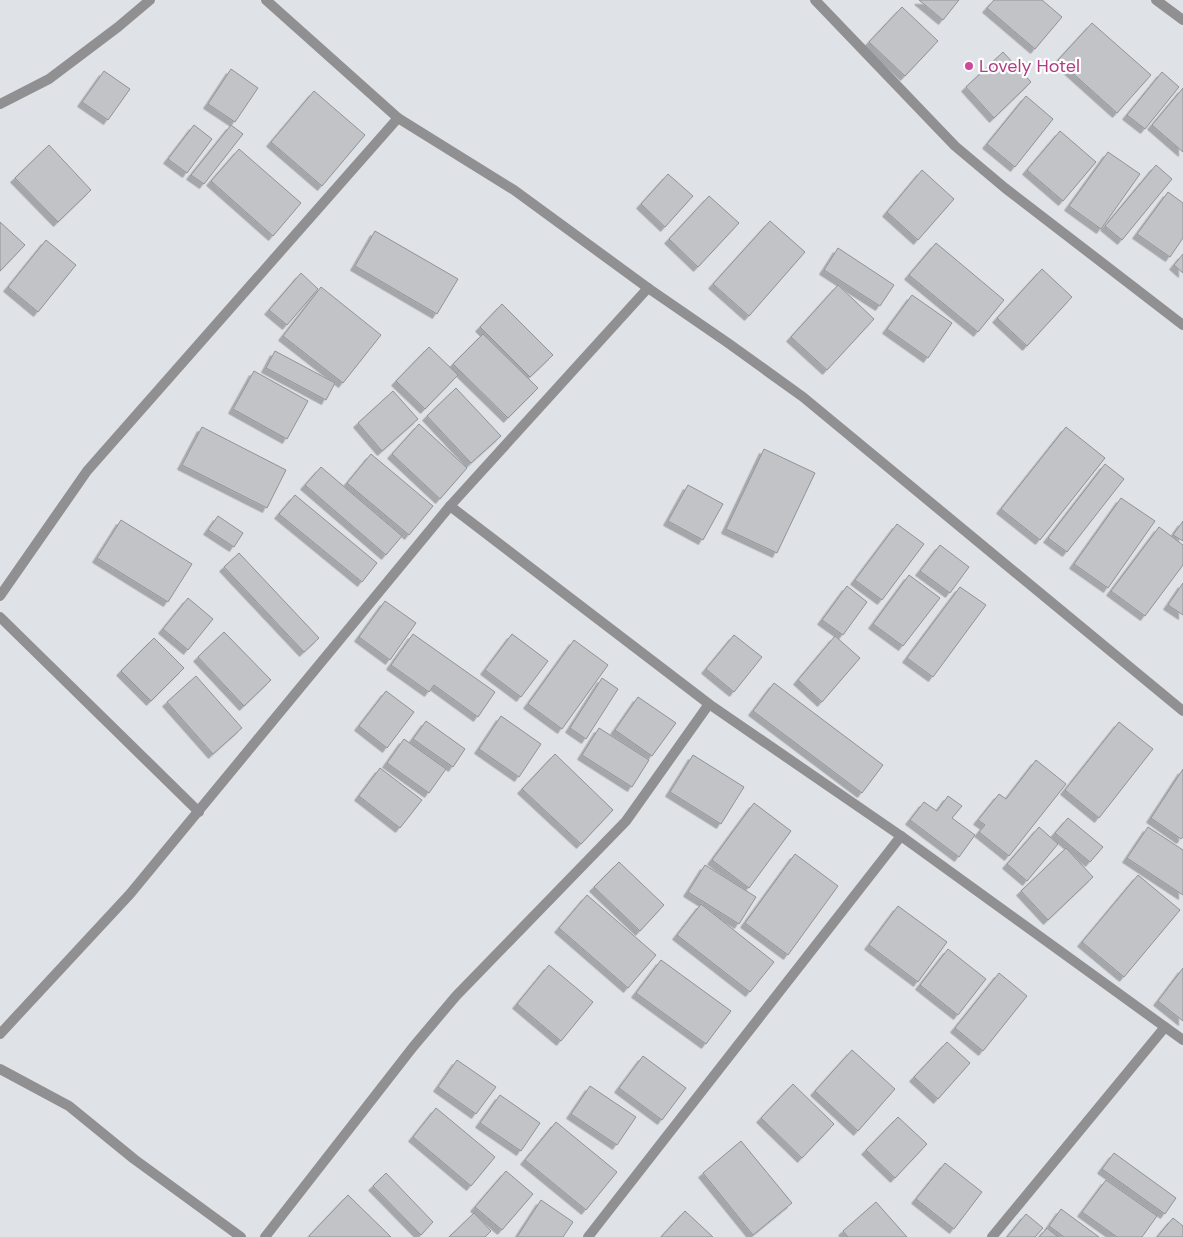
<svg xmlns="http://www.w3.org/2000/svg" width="1183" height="1237" font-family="'DM Sans',sans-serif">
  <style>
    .building { fill: #c1c3c7; stroke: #909397; filter: url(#shadow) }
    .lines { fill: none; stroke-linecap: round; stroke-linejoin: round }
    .minor { stroke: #908f91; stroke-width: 10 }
    .tertiary { stroke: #908f91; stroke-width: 10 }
    .hotel-dot { fill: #d1479c; stroke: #fff; stroke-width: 2 }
    .labels { text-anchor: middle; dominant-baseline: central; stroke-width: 4.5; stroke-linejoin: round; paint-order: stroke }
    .hotel-label { font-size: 18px; fill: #b23c85; stroke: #fff; text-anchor: start }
  </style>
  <defs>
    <filter id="shadow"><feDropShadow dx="-4.5" dy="4.5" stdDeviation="0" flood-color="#0004"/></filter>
  </defs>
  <rect width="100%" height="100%" fill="#dfe2e6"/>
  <g class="building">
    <polygon points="919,0 959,0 943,20"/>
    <polygon points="994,0 1042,0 1062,17 1035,49 987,8"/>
    <polygon points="902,7 938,41 905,76 869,42"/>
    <polygon points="1092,23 1151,75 1117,113 1058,60"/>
    <polygon points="1003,52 1031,82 994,118 966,87"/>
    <polygon points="231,69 258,88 235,122 208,104"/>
    <polygon points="104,71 130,89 108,120 82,102"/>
    <polygon points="1162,72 1179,87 1145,129 1127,115"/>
    <polygon points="1183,88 1183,152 1152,125"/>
    <polygon points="314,91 365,135 322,186 271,142"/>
    <polygon points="1026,96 1053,119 1015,167 987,144"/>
    <polygon points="194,125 212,139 187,173 168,159"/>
    <polygon points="231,125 243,134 204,184 191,175"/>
    <polygon points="1060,131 1096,162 1063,201 1027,170"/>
    <polygon points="49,145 91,190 58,222 15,178"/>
    <polygon points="239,149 301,203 273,236 211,181"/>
    <polygon points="1108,152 1140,174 1101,229 1069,206"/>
    <polygon points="1156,165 1172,179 1122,240 1105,226"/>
    <polygon points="922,170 954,199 918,240 887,212"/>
    <polygon points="668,174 693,196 665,227 641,204"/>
    <polygon points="1168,192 1183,203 1183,238 1170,257 1137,234"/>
    <polygon points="709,196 739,223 698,267 669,239"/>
    <polygon points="770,221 805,252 749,316 713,284"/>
    <polygon points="0,222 25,245 0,271"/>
    <polygon points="375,231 458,279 437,314 355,266"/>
    <polygon points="46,240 76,265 38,312 8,287"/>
    <polygon points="936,243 1004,300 978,332 909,275"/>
    <polygon points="838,248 894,285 880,306 824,270"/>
    <polygon points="1183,254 1183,273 1174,265"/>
    <polygon points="1042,269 1072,297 1027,346 997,318"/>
    <polygon points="301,273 318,289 287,325 269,310"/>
    <polygon points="838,285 874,319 827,370 791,337"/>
    <polygon points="321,287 381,335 343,383 283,336"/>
    <polygon points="912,295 952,323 928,358 887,329"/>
    <polygon points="502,304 553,355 530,377 480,327"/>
    <polygon points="483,334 538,388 508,418 453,364"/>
    <polygon points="429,347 458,375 425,409 396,381"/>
    <polygon points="275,351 335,383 326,400 266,368"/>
    <polygon points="254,371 308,401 287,439 233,409"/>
    <polygon points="456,388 501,436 471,463 427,416"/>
    <polygon points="393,391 418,419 382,451 358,423"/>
    <polygon points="419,424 467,468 440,499 392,454"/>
    <polygon points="202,427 286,470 267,508 182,465"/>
    <polygon points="1066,427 1105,458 1040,540 1001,509"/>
    <polygon points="764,449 815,473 777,553 726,529"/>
    <polygon points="371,454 433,506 409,535 347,483"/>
    <polygon points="1105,464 1124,479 1067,552 1048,538"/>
    <polygon points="321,467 402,536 386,555 305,485"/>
    <polygon points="688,485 723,504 703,540 668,521"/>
    <polygon points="295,495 377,563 362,582 279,514"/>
    <polygon points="1121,498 1155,521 1108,588 1074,564"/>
    <polygon points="218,516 243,533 234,547 208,530"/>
    <polygon points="121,520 192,564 168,602 97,558"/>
    <polygon points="1183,521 1183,541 1173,535"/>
    <polygon points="897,524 924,544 882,600 855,580"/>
    <polygon points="1159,527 1183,545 1183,565 1145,616 1111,591"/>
    <polygon points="940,545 969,567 950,593 920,571"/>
    <polygon points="239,553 319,638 304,652 224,567"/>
    <polygon points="909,575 940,598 903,646 873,624"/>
    <polygon points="1183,583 1183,615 1168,605"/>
    <polygon points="847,586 867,602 843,635 822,620"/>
    <polygon points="960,587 986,605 933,677 907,658"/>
    <polygon points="188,598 213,619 188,650 163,629"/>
    <polygon points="385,601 416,623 390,660 359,637"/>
    <polygon points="224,632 271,680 244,706 198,657"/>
    <polygon points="413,634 495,692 478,717 434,685 429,692 391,665"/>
    <polygon points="512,634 548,661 521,697 485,670"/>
    <polygon points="734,635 762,657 734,692 706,669"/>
    <polygon points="835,636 860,658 822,702 798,680"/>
    <polygon points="154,638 184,668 151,701 121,671"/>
    <polygon points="574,640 608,665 562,729 528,704"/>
    <polygon points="196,676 242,728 213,754 167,702"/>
    <polygon points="602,678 618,689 586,739 570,728"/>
    <polygon points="774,683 883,765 862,793 753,711"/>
    <polygon points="386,691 414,712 387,748 359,726"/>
    <polygon points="638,697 676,723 652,756 615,730"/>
    <polygon points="501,716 541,744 519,777 479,749"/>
    <polygon points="426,721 465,749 453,767 413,739"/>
    <polygon points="1119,722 1153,749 1099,818 1065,790"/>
    <polygon points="599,728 649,760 632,787 582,755"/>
    <polygon points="404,739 446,769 429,793 387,763"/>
    <polygon points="555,754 613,810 581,844 522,789"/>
    <polygon points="693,755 744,787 721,824 670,792"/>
    <polygon points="1036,760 1066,784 1009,856 979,832 985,825 978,820 999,794 1006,799"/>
    <polygon points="380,768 422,800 400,828 359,796"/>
    <polygon points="1183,769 1183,837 1181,839 1151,818"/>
    <polygon points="948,796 962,806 952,818 975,835 959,857 910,820 924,802 937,811"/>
    <polygon points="754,803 791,831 749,888 712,860"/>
    <polygon points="1068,818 1103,847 1090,862 1055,833"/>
    <polygon points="1039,827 1058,844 1027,881 1007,864"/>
    <polygon points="1148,827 1183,850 1183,895 1127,858"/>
    <polygon points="1066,848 1093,877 1048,920 1021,891"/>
    <polygon points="795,854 838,886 788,955 745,923"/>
    <polygon points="619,862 664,905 640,931 594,887"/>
    <polygon points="705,865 756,897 739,924 688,892"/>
    <polygon points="1138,875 1180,910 1124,977 1082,942"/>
    <polygon points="587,895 656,955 628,988 559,928"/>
    <polygon points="701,904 774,962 750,992 677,935"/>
    <polygon points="898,906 947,942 918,982 869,945"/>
    <polygon points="948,949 986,979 958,1015 920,985"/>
    <polygon points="661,960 731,1011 706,1044 636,993"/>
    <polygon points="549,965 593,1002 561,1041 517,1004"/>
    <polygon points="1183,968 1183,1021 1158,1001"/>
    <polygon points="999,973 1027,996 983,1051 955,1028"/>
    <polygon points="947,1042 970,1063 938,1099 914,1077"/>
    <polygon points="852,1050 895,1089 858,1131 815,1091"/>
    <polygon points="643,1056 686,1088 662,1120 619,1088"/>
    <polygon points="457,1060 496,1087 476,1114 438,1087"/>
    <polygon points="793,1084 834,1124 802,1158 761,1118"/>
    <polygon points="590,1086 636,1117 617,1145 571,1114"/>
    <polygon points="500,1095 540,1123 521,1151 480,1123"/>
    <polygon points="436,1108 495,1157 471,1186 413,1137"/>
    <polygon points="898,1117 927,1144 895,1178 866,1150"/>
    <polygon points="556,1122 617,1172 586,1210 525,1160"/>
    <polygon points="741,1141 792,1203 753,1235 703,1173"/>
    <polygon points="1114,1153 1176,1198 1165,1214 1102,1169"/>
    <polygon points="945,1163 982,1192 954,1229 916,1199"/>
    <polygon points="506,1171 533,1194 502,1230 475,1207"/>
    <polygon points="386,1173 433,1222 421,1235 373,1186"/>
    <polygon points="1106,1180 1157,1216 1142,1237 1117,1237 1082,1212"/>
    <polygon points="348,1195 391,1237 310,1237 309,1236"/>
    <polygon points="541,1200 573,1222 563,1237 517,1237"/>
    <polygon points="876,1202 907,1237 848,1237 843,1231"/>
    <polygon points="1061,1209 1099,1237 1064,1237 1049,1226"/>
    <polygon points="685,1211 713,1237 661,1237"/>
    <polygon points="474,1213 491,1231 485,1237 449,1237"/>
    <polygon points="1026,1214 1043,1228 1035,1237 1007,1237"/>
    <polygon points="1173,1218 1183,1226 1183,1237 1157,1237"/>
    <polygon points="1047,1228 1058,1237 1039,1237"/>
  </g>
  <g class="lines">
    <g class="minor">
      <polyline points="266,0 398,118 514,190 648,288 728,343 803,397 1183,711"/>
      <polyline points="815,0 955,146 1005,188 1183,325"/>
      <polyline points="0,104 49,79 118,27 150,0"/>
      <polyline points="450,506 709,704 901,836 1183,1040"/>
      <polyline points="0,596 87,471 398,118"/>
      <polyline points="0,617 199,812"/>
      <polyline points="0,1034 130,894 450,506 648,288"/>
      <polyline points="0,1069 69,1106 134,1159 241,1237"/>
      <polyline points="265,1237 413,1047 456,996 626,821 709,704"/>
      <polyline points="588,1237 901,836"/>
      <polyline points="992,1237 1165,1027"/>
    </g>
    <polyline class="tertiary" points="1156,0 1183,20"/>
  </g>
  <circle class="hotel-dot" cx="969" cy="66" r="5"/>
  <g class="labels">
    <g class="hotel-label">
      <text x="979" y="66">Lovely Hotel</text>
    </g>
  </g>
</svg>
